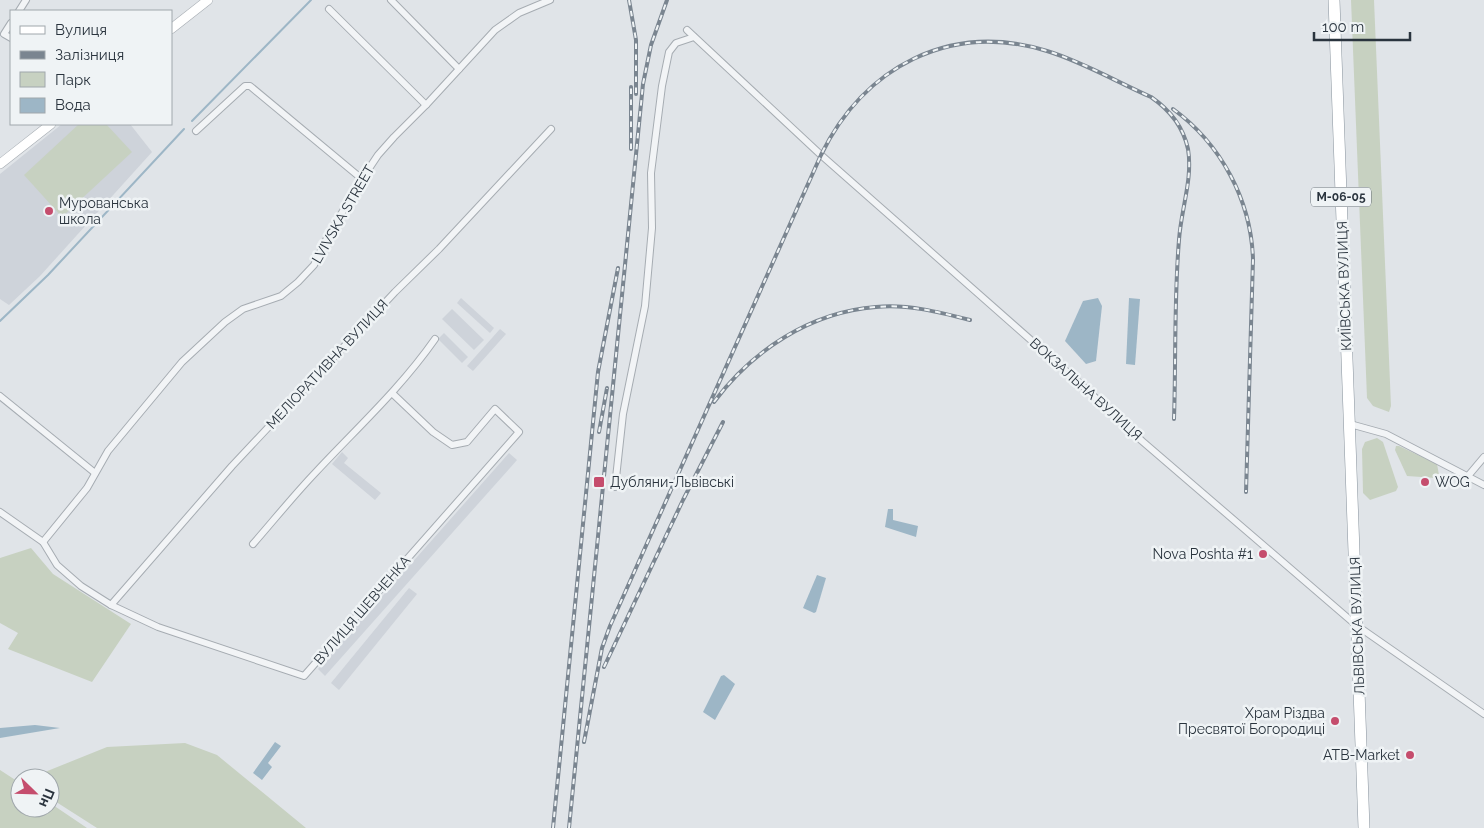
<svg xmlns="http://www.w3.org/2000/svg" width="1484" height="828" font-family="Raleway,sans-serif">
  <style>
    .built { fill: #ced3da }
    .green { fill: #c7d1c1 }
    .water { fill: #9db6c6 }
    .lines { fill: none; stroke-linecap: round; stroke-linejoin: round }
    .stream { stroke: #9db6c6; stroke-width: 2 }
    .street-casing { stroke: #a6acb2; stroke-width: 8 }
    .secondary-casing { stroke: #a6acb2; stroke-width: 10 }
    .highway-casing { stroke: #88939d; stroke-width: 12 }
    .street { stroke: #f2f4f6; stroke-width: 6 }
    .secondary { stroke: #fff; stroke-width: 9 }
    .highway { stroke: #fff; stroke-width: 11 }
    .rail-casing { stroke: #7a8590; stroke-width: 4 }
    .rail { stroke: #eff3f5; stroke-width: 2; stroke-dasharray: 5.5; stroke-linecap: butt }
    .poi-dot { fill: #c54d6d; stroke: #eff3f5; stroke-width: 2 }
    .labels { text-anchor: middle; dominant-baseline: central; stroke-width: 5; stroke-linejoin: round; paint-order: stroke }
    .shield { fill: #eff3f5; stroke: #656d75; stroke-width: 1 }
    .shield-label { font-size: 12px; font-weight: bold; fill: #2a343e }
    .poi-label { font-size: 14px; fill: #2a343e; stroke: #eff3f5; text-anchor: start }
    .street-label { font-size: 14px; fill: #2a343e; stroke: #eff3f5 }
  </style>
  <rect width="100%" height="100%" fill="#e0e4e8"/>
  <g class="built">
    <polygon points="62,124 130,124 152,152 40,276 9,305 0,299 0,174"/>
    <polygon points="461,298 494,328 490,333 457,303"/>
    <polygon points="452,309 484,340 474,350 442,319"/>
    <polygon points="500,329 506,334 473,371 467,366"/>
    <polygon points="444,333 468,357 462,363 438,339"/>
    <polygon points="342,452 348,458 344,463 381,493 375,500 332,464"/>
    <polygon points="509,453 517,460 325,676 318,669"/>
    <polygon points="409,588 417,594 339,690 331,683"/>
  </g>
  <g class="green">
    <polygon points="1351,0 1374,0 1391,406 1389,412 1373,406 1367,398"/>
    <polygon points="79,124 106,124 132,152 62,217 24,175"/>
    <polygon points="1377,438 1383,442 1398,487 1396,491 1370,500 1363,493 1362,449 1365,442"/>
    <polygon points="1396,446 1399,446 1437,464 1439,475 1436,478 1407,476 1395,450"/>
    <polygon points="31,548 53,574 131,624 92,682 8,649 18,633 0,623 0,558"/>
    <polygon points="185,743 217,755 306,828 97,828 50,798 50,778 30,778 107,747"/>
    <polygon points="0,770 20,783 20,808 50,808 50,803 87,828 0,828"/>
  </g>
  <g class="water">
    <polygon points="1098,298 1102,306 1096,361 1086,364 1065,341 1083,301"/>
    <polygon points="1129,298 1140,299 1135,365 1126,364"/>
    <polygon points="888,509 893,509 893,520 918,526 916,537 885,527"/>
    <polygon points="817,575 826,578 816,612 814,613 803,608"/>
    <polygon points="724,675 735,684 715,720 703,712 721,676"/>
    <polygon points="35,725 60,728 0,738 0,728"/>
    <polygon points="275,742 281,746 268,763 272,767 262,780 253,773"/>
  </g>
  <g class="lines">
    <g class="stream">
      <polyline points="192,121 311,0"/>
      <polyline points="0,321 48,275 184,129"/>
    </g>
    <defs>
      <g id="street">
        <polyline points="391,0 459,69"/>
        <polyline points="329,9 426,105"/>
        <polyline points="19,11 26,0"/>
        <polyline points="11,23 4,34 11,38"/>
        <polyline points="687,30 821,155 1074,378 1142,441 1356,625 1484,714"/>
        <polyline points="196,131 245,86 250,86 362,179"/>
        <polyline points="0,396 95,473"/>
        <polyline points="1350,424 1386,434 1484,485"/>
        <polyline points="1468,476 1484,457"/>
        <polyline points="615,487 623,414 645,306 652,228 651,173 662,86 669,52 676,43 694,37"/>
        <polyline points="0,512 43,542 57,565 81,586 111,605 158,627 304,676 519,432 495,409 467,442 452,445 433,432 393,394"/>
        <polyline points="43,542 87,488 108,451 182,362 225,322 243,309 281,296 298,282 314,265 328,236 362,179 378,155 394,137 426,105 495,30 519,13 550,0"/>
        <path d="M 253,544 C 274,520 294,495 316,472 C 357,428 400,389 435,339"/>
        <polyline points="111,605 232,466 395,292 439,249 551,129"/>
      </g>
      <g id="secondary">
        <polyline points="171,29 208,0"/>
        <polyline points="0,164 51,124"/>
      </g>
      <polyline id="highway" points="1334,0 1364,828"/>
    </defs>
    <use href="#street" class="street-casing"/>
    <use href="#secondary" class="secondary-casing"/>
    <use href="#highway" class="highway-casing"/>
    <use href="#street" class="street"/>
    <use href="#secondary" class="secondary"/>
    <use href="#highway" class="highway"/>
    <defs>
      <g id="rail">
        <polyline points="629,0 636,40 636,94"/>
        <path d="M 1173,109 C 1221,144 1251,200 1253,259 L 1246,492"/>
        <polyline points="631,149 631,87"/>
        <path d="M 714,402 C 752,351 810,312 876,307 C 908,304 939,312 970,320"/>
        <polyline points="599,432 607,388"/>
        <polyline points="604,667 683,500 723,422"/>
        <path d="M 584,742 L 602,648 L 610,626 L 821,155 C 864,67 950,21 1047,51 C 1083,62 1117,82 1151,97 C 1170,110 1183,126 1188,149 C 1193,179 1181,209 1179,240 C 1174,299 1176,360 1174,419"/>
        <polyline points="553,828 598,372 618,268"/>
        <polyline points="569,828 643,84 651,45 667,0"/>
      </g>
    </defs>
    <use href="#rail" class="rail-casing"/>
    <use href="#rail" class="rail"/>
  </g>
  <g class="poi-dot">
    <circle cx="49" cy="211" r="5"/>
    <rect x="593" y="476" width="12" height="12" rx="2.5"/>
    <circle cx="1425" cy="482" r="5"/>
    <circle cx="1263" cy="554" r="5"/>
    <circle cx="1335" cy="721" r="5"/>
    <circle cx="1410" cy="755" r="5"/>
  </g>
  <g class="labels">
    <rect class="shield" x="1311" y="187.5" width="60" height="19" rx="4"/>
    <g class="shield-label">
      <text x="1341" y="197">М-06-05</text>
    </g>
    <g class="poi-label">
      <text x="59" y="203">Мурованська<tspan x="59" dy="16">школа</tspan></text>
      <text x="610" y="482">Дубляни-Львівські</text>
      <text x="1435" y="482">WOG</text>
      <text x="1253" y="554" text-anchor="end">Nova Poshta #1</text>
      <text x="1325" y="713" text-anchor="end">Храм Різдва<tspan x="1325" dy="16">Пресвятої Богородиці</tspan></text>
      <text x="1400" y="755" text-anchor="end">ATB-Market</text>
    </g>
    <g class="street-label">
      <text transform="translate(343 214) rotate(-60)">LVIVSKA STREET</text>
      <text transform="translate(1344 286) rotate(-92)">КИЇВСЬКА ВУЛИЦЯ</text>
      <text transform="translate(327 364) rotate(-47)">МЕЛІОРАТИВНА ВУЛИЦЯ</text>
      <text transform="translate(1086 389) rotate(42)">ВОКЗАЛЬНА ВУЛИЦЯ</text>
      <text transform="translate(362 610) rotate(-49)">ВУЛИЦЯ ШЕВЧЕНКА</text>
      <text transform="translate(1357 626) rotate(-92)">ЛЬВІВСЬКА ВУЛИЦЯ</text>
    </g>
  </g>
  <rect x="10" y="10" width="162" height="115" fill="#eff3f5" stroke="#a0a7ac"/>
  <rect x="20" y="26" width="25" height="8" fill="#ffffff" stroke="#a0a7ac"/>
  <text x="55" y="35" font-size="15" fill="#2a343e">Вулиця</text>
  <rect x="20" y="51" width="25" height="8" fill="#7a8590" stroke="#a0a7ac"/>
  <text x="55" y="60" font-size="15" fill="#2a343e">Залізниця</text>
  <rect x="20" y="72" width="25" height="15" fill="#c7d1c1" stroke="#a0a7ac"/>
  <text x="55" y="85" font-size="15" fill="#2a343e">Парк</text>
  <rect x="20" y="98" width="25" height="15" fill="#9db6c6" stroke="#a0a7ac"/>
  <text x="55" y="110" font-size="15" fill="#2a343e">Вода</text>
  <g transform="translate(35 793) rotate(113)"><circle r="24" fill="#eff3f5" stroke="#a0a7ac"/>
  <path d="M0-4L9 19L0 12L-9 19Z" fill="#c54d6d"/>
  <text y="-8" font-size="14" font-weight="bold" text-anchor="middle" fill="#2a343e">Пн</text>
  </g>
  <path d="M1314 32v8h96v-8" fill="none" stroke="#2a343e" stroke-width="2.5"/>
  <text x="1322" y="32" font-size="15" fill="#2a343e" stroke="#eff3f5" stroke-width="4" paint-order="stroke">100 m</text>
</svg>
